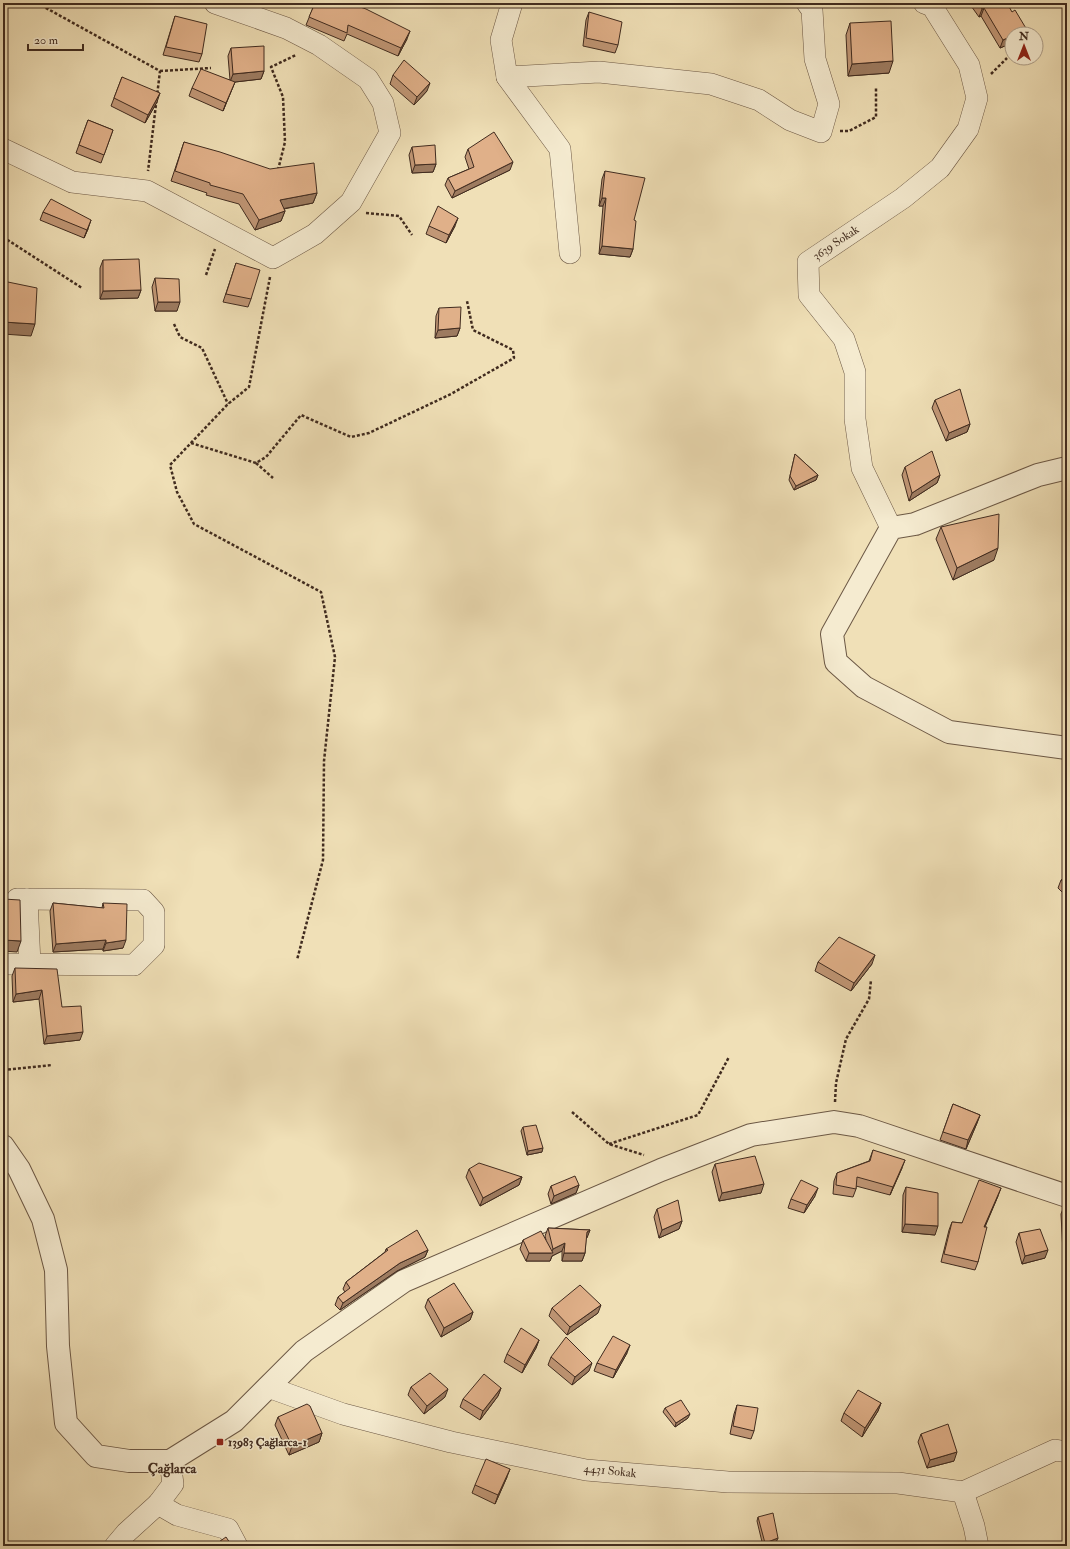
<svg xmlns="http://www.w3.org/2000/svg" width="1070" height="1549" font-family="'IM FELL Double Pica',serif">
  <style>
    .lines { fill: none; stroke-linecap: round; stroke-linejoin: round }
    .minor-casing { stroke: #6c5845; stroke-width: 22 }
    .tertiary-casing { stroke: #6c5845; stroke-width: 24 }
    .path { stroke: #402b1f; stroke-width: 2.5; stroke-dasharray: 3 2; stroke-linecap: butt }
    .minor { stroke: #f5ebd0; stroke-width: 21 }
    .tertiary { stroke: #f5ebd0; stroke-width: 22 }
    .wall { fill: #c19776; stroke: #402b1f }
    .shaded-wall { fill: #9d7b60; stroke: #402b1f }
    .building { fill: #e0b089; stroke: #402b1f }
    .poi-dot { fill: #8f2418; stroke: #f5ebd0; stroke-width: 1.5 }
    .labels { text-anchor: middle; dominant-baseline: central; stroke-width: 3; stroke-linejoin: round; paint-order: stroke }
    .street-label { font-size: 12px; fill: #402b1f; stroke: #f5ebd0 }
    .poi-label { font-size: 12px; font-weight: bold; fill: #402b1f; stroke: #f5ebd0; text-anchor: start }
    .quarter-label { font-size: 14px; font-weight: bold; fill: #402b1f; stroke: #f5ebd0 }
  </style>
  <rect width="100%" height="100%" fill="#f0e0b7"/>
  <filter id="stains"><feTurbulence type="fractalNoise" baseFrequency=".005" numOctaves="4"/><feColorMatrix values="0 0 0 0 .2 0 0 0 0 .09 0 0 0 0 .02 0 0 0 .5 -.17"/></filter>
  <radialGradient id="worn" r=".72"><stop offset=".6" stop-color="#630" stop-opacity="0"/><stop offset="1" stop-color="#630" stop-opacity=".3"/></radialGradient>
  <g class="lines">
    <defs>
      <g id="minor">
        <polyline points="512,3 501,40 507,77 560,149 570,253"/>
        <polyline points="507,77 599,72 711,84 759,100 790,120 821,132 829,104 815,59 812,10 807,3"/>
        <polyline points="3,149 72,182 147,191 273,258 315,234 351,202 390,133 383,103 368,79 319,45 286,28 215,3"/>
        <polyline points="891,528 862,468 855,419 855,372 844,339 809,295 808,262 903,198 940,168 968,129 977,98 969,65 932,6 924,3"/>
        <polyline points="27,899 30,964"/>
        <polyline points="3,964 134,965 154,945 154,912 143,900 17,899"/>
        <polyline points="268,1387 343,1414 451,1442 586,1470 728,1482 898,1483 963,1492"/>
        <polyline points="158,1504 177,1515 228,1529 237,1546"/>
        <polyline points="115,1546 126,1533 158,1504 173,1484 170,1461"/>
        <polyline points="978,1546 974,1526 963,1492 1055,1450 1067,1452"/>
      </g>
      <g id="tertiary">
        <polyline points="1067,468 1038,475 915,524 891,528 832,634 836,662 864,687 949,732 1067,748"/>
        <polyline points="3,1146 19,1169 43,1219 56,1270 58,1346 66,1423 96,1456 129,1461 170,1461 234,1421 304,1351 404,1281 661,1170 751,1135 834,1122 859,1126 1067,1196"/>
      </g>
    </defs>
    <use href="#minor" class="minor-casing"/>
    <use href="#tertiary" class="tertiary-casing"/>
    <g class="path">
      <polyline points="37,3 160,71 148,171"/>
      <polyline points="160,71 211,68"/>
      <polyline points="991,74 1007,58"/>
      <polyline points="840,131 849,131 876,117 876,87"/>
      <polyline points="278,170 285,142 283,97 271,67 296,55"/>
      <polyline points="366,213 399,216 412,235"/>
      <polyline points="3,237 82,288"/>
      <polyline points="206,275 215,249"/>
      <polyline points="270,277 249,387 228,404 170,465 177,492 194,524 321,592 335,657 324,761 323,860 297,960"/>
      <polyline points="174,324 180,337 202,348 228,404"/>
      <polyline points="191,443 256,463 266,457 301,415 351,437 369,433 451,394 514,358 513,350 473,330 467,301"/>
      <polyline points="256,463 273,478"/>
      <polyline points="3,1070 52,1065"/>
      <polyline points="835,1102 836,1083 846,1039 869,999 871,980"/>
      <polyline points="572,1112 609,1144 644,1155"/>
      <polyline points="609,1144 698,1115 729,1057"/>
    </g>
    <use href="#minor" class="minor"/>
    <use href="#tertiary" class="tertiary"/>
  </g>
  <g class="wall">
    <polygon points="315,3 407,39 398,56 347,34 344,41 306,25"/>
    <polygon points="969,3 1007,3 1012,34 1012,43 1000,48 981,16 979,17"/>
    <polygon points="589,12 618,45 615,53 583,46 586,20"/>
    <polygon points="175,16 202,54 199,62 163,55"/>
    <polygon points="850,23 889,73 848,76 846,35"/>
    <polygon points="231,48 264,71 261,79 235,82 223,111 189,96 192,88 230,80 228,56"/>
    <polygon points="393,75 427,91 414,105 390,84"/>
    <polygon points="122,77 157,102 145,123 111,106"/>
    <polygon points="88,120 113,130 101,163 76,153"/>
    <polygon points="184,142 317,193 313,203 284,209 285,211 281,221 255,230 239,204 206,195 207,193 171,181"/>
    <polygon points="412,147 436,164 433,172 412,173 409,155"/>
    <polygon points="468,149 510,170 452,198 445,185 448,178 469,169 465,157"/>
    <polygon points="605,171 633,249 630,257 599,254 603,206 599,206 602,179"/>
    <polygon points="43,212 88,229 84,238 40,220"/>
    <polygon points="429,226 455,226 446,243 426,234"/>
    <polygon points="103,260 141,290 138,298 100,299 100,268"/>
    <polygon points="236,263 251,299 248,307 223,302"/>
    <polygon points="155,278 177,311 155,311 152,287"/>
    <polygon points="439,308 460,328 457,336 435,338 436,316"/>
    <polygon points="935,400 970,424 967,432 946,441 932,408"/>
    <polygon points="795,454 818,475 816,480 794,490 789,480"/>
    <polygon points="905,467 940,475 937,483 909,501 902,475"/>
    <polygon points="941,527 994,560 953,580 936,539"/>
    <polygon points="1067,875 1067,897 1058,888 1061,880"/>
    <polygon points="53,903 102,908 103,903 123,948 103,951 103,949 53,952 50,911"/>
    <polygon points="818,962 872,964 851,991 815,971"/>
    <polygon points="15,968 62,1007 80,1040 44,1044 39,999 13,1002 12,976"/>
    <polygon points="953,1104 980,1115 977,1123 966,1149 940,1140"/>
    <polygon points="523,1127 542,1152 527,1155 521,1131"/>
    <polygon points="873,1150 902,1168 890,1195 856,1186 856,1189 853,1197 833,1194 834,1181 837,1173 869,1161"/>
    <polygon points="715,1164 761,1193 719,1201 712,1172"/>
    <polygon points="469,1169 522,1177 519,1185 480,1206 466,1177"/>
    <polygon points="579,1185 576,1193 551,1204 548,1194 551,1186"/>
    <polygon points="906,1187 935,1235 902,1232 903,1195"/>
    <polygon points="815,1196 804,1213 788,1208 791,1199"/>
    <polygon points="998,1196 985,1227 978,1262 975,1270 941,1262 949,1230 952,1222 962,1223"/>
    <polygon points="1064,1206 1067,1206 1067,1252 1063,1253 1061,1214"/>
    <polygon points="657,1209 682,1221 679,1229 659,1238 654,1217"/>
    <polygon points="548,1228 590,1230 586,1239 585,1253 582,1261 562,1261 562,1251 552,1256 550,1261 526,1261 520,1249 523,1240 546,1240 545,1236"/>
    <polygon points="1019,1233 1045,1258 1022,1264 1016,1242"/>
    <polygon points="386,1249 428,1250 425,1257 397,1271 340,1310 335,1305 338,1297 345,1292 343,1289 346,1282 385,1252"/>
    <polygon points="428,1299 473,1312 470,1320 441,1337 425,1307"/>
    <polygon points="552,1308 598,1313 567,1335 549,1316"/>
    <polygon points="539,1340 536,1348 522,1373 504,1362 507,1354"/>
    <polygon points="627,1353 613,1378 594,1371 597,1363"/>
    <polygon points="551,1357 589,1371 572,1385 548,1365"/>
    <polygon points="411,1387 445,1397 424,1414 408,1395"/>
    <polygon points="501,1388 498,1396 480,1420 460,1407 463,1399"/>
    <polygon points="881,1403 878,1411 862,1437 841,1421 844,1413"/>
    <polygon points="737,1405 754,1431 751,1439 730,1434 734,1414"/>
    <polygon points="665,1408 688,1418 675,1427 663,1412"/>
    <polygon points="278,1417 322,1433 319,1442 289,1455 275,1425"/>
    <polygon points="921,1434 954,1461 927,1468 918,1442"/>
    <polygon points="507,1477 495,1504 472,1493 475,1485"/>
    <polygon points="758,1517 778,1538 776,1542 765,1546 763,1546 757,1521"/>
  </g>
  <g class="shaded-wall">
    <polygon points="984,8 981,16 979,17 982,9"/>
    <polygon points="1027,30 1026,34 1018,34"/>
    <polygon points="410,31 407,39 398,56 401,48"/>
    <polygon points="1012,36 1012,43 1000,48 1003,40"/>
    <polygon points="893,61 889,73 848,76 852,64"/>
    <polygon points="264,71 261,79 235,82 223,111 226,103 230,82 233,74"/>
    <polygon points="430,83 427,91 414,105 417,97"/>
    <polygon points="160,93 157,102 145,123 148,115"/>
    <polygon points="513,162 510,170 452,198 455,191"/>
    <polygon points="436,164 433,172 412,173 415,165"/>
    <polygon points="317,193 313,203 276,210 280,200"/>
    <polygon points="602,198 606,198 603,206 599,206"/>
    <polygon points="285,211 281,221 255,230 259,220"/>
    <polygon points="458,218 455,226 446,243 449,235"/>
    <polygon points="91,220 88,229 84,238 87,230"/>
    <polygon points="602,246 633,249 630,257 599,254"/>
    <polygon points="141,290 138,298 100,299 103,291"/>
    <polygon points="158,302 180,302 177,311 155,311"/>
    <polygon points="3,322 35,324 31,336 3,334"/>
    <polygon points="460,328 457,336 435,338 438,330"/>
    <polygon points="970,424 967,432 946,441 949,433"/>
    <polygon points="818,475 816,480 794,490 796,486"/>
    <polygon points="940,475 937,483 909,501 912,493"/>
    <polygon points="998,548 994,560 953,580 957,568"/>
    <polygon points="3,940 21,941 17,952 3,951"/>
    <polygon points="106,940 103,949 53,952 56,944"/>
    <polygon points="126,940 123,948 103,951 106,943"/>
    <polygon points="875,955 872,964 851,991 854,983"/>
    <polygon points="42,990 39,999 13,1002 16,994"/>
    <polygon points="83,1032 80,1040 44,1044 47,1036"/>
    <polygon points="980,1115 977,1123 966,1149 968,1140"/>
    <polygon points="543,1148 542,1152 527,1155 528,1151"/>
    <polygon points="905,1160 902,1168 890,1195 893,1187"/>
    <polygon points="522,1177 519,1185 480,1206 483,1198"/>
    <polygon points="764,1184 761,1193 719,1201 722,1193"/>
    <polygon points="579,1185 576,1193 551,1204 554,1196"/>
    <polygon points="818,1188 815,1196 804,1213 807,1205"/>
    <polygon points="1001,1188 998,1196 981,1235 984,1227"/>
    <polygon points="682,1221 679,1229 659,1238 662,1230"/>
    <polygon points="905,1224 938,1226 935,1235 902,1232"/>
    <polygon points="590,1230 587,1238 584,1240 587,1232"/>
    <polygon points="565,1243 562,1251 552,1256 550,1261 526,1261 529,1253 551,1253 553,1249"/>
    <polygon points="1066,1244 1067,1244 1067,1252 1063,1253"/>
    <polygon points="428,1250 425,1257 397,1271 340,1310 343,1303 400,1263"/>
    <polygon points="1048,1250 1045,1258 1022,1264 1025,1256"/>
    <polygon points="564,1253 585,1253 582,1261 562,1261"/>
    <polygon points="601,1305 598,1313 567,1335 570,1327"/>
    <polygon points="473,1312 470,1320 441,1337 444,1328"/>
    <polygon points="539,1340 536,1348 522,1373 525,1365"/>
    <polygon points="630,1345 627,1353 613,1378 616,1370"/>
    <polygon points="592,1363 589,1371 572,1385 575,1377"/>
    <polygon points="501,1388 498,1396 480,1420 483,1411"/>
    <polygon points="448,1389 445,1397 424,1414 427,1406"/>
    <polygon points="881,1403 878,1411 862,1437 865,1428"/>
    <polygon points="690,1414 688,1418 675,1427 676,1423"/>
    <polygon points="322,1433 319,1442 289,1455 292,1446"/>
    <polygon points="957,1452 954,1461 927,1468 930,1460"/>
    <polygon points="510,1469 507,1477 495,1504 498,1495"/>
    <polygon points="778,1538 776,1542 764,1546 765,1543"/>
  </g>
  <g class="building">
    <polygon points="315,3 349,3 366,9 410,31 401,48 348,25 347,33 309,17"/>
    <polygon points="978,3 1007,3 1012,12 1015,10 1027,30 1018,34 1012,34 1012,36 1003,40 984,8 982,9"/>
    <polygon points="589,12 622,22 618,45 586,38"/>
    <polygon points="175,16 207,24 202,54 166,47"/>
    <polygon points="891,21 893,61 852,64 850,23"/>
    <polygon points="264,46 264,71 233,74 231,48"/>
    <polygon points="404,60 430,83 417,97 393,75"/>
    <polygon points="201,69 235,82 226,103 192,88"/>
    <polygon points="122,77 160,93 148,115 114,98"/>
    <polygon points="88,120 113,130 104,155 79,145"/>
    <polygon points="494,132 513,162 455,191 448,178 474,167 468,149"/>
    <polygon points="184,142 220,152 270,169 314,163 317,193 280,200 285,211 259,220 243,194 210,185 210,183 175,171"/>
    <polygon points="435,145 436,164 415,165 412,147"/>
    <polygon points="605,171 645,178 634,220 636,221 633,249 602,246 606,198 602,198"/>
    <polygon points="51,199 91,220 87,230 43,212"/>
    <polygon points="438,206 458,218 449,235 429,226"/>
    <polygon points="139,259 141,290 103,291 103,260"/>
    <polygon points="236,263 260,270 251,299 226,294"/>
    <polygon points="155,278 179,279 180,302 158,302"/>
    <polygon points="3,281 37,288 35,324 3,322"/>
    <polygon points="461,307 460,328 438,330 439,308"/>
    <polygon points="960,389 970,424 949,433 935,400"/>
    <polygon points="932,451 940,475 912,493 905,467"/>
    <polygon points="795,454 818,475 796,486 790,476"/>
    <polygon points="999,514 998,548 957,568 941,527"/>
    <polygon points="1067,875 1067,886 1061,880"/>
    <polygon points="3,899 20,900 21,941 3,940"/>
    <polygon points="53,903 104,908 103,903 127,904 126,940 106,943 106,940 56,944"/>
    <polygon points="839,937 875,955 854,983 818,962"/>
    <polygon points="15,968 57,969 62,1007 81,1006 83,1032 47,1036 42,990 16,994"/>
    <polygon points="953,1104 980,1115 968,1140 943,1132"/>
    <polygon points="536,1125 543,1148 528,1151 523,1127"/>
    <polygon points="873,1150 905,1160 893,1187 857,1177 856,1189 836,1185 837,1173 870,1161"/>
    <polygon points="755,1156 764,1184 722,1193 715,1164"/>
    <polygon points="479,1163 522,1177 483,1198 469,1169"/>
    <polygon points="575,1176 579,1185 554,1196 551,1186"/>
    <polygon points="801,1180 818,1188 807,1205 791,1199"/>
    <polygon points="979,1180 1001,1188 984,1227 987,1227 978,1262 944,1254 952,1222 962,1223"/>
    <polygon points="906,1187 938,1193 938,1226 905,1224"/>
    <polygon points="678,1200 682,1221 662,1230 657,1209"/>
    <polygon points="1064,1206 1067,1206 1067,1244 1066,1244"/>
    <polygon points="548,1228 590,1230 587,1232 585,1253 564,1253 565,1243 553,1249"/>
    <polygon points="1040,1229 1048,1250 1025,1256 1019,1233"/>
    <polygon points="417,1230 428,1250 400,1263 343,1303 338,1297 350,1288 346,1282 388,1250 386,1249"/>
    <polygon points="541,1231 553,1253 529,1253 523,1240"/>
    <polygon points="454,1283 473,1312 444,1328 428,1299"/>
    <polygon points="580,1285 601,1305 570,1327 552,1308"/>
    <polygon points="521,1328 539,1340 525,1365 507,1354"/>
    <polygon points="613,1336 630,1345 616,1370 597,1363"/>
    <polygon points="566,1337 592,1363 575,1377 551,1357"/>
    <polygon points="430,1373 448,1389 427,1406 411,1387"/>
    <polygon points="484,1374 501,1388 483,1411 463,1399"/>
    <polygon points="858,1390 881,1403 865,1428 844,1413"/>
    <polygon points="681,1400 690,1414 676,1423 665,1408"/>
    <polygon points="307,1404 310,1406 322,1433 292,1446 278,1417"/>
    <polygon points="737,1405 758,1408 754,1431 733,1426"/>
    <polygon points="948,1424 957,1452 930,1460 921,1434"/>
    <polygon points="486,1459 510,1469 498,1495 475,1485"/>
    <polygon points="773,1513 778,1538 765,1543 758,1517"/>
    <polygon points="226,1537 232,1546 213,1546"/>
  </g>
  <rect class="poi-dot" x="216" y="1438" width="8" height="8" rx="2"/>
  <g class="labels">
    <g class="street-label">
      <text transform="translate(836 243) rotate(-34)">3639 Sokak</text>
      <text transform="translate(610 1471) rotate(6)">4431 Sokak</text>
    </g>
    <g class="poi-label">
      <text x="228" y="1442">13983 Çağlarca-1</text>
    </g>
    <g class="quarter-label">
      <text x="172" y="1468">Çağlarca</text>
    </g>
  </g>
  <rect width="1070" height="1549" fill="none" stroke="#f0e0b7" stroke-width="16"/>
  <rect x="4" y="4" width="1062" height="1541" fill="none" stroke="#402b1f" stroke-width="2"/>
  <rect x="8" y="8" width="1054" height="1533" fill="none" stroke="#402b1f"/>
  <g transform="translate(1024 46)"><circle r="19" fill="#f5ebd0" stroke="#ad9e89"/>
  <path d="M0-3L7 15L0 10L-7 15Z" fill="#8f2418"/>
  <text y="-6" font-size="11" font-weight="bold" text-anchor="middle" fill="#402b1f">N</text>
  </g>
  <path d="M28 44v6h55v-6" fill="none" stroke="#402b1f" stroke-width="2"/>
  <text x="34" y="44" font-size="12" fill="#402b1f" stroke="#f5ebd0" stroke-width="3" paint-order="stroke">20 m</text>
  <rect width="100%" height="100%" filter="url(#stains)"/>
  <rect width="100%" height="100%" fill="url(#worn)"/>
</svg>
